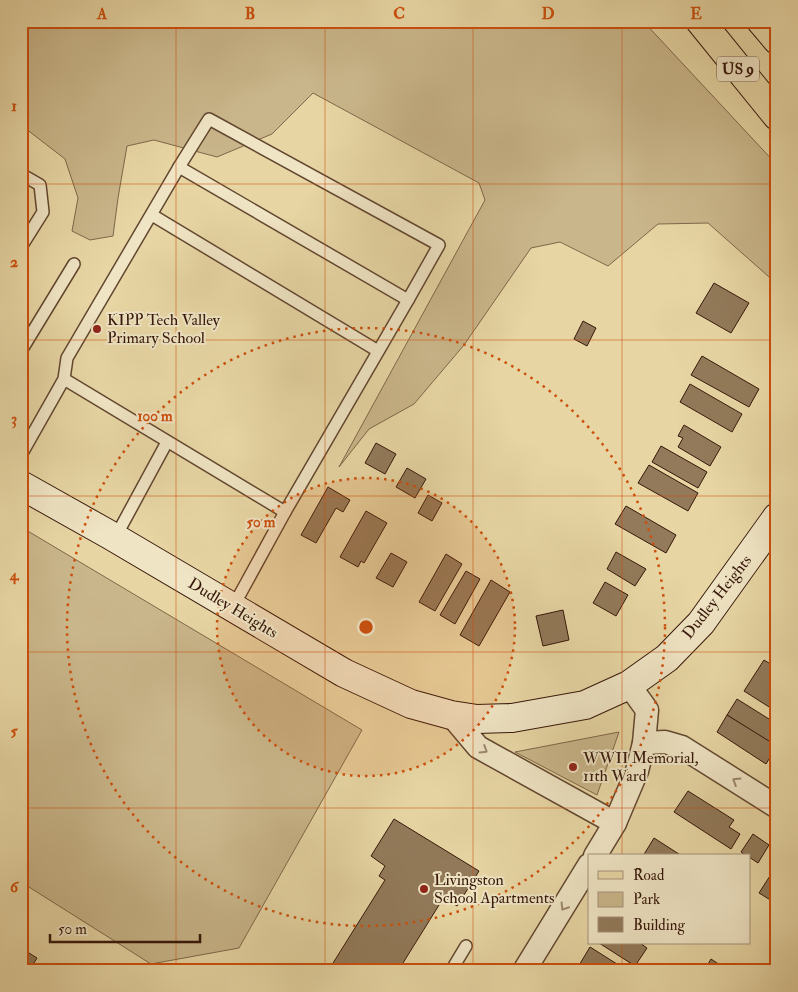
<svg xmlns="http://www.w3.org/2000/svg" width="798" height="992" font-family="'IM FELL Double Pica',serif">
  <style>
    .green { fill: #c9b68a; stroke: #80664a }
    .building { fill: #927a5a; stroke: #36170a }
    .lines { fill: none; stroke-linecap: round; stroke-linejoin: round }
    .service-casing { stroke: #624730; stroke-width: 14 }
    .minor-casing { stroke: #624730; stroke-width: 25 }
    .secondary-casing { stroke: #36170a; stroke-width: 30 }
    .primary-casing { stroke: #36170a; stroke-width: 30 }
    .service { stroke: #efe4c4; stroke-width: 11 }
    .minor { stroke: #efe4c4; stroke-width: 22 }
    .secondary { stroke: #efe4c4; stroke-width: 28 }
    .primary { stroke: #e7d6a4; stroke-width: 28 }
    .oneway { stroke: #9c8870 }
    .grid { fill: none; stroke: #cd4f0c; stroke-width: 1; stroke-opacity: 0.55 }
    .ring { fill: none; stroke: #cd4f0c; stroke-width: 2.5; stroke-dasharray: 2.5 5 }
    .poi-dot { fill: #8f2418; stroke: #efe4c4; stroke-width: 2 }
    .labels { text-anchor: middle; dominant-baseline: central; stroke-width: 4; stroke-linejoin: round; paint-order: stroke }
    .shield { fill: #efe4c4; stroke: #6e5442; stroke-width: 1 }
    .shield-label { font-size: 15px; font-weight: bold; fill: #36170a }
    .poi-label { font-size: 16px; fill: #36170a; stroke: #efe4c4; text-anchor: start }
    .street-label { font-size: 16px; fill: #36170a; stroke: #efe4c4 }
    .centre { fill: #cd4f0c; stroke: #efe4c4; stroke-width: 2.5 }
    .ring-label { font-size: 15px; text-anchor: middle; font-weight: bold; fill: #cd4f0c; stroke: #efe4c4; stroke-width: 4; stroke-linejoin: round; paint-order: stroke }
    .neatline { fill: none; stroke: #cd4f0c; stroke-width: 2 }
    .grid-label { font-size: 16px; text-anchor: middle; font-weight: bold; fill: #cd4f0c }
  </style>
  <rect width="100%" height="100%" fill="#e7d6a4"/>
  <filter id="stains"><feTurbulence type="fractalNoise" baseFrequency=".004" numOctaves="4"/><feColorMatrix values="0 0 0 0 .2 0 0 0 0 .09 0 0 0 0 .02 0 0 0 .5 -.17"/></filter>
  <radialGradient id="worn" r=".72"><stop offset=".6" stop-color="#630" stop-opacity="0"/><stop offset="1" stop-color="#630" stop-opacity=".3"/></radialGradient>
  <g class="green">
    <polygon points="21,21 643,21 777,165 777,284 708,223 658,224 608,266 560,242 531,248 464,345 414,404 369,429 339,467 485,200 479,183 313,93 272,134 217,157 154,140 127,146 118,198 113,236 90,240 72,231 78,198 65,159 21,125"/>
    <polygon points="21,527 362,730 239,948 151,964 21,882"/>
    <polygon points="619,732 597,795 515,752"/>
  </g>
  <g class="building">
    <polygon points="714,283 749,303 731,333 696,313"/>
    <polygon points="583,321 596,328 587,346 574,339"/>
    <polygon points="702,356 759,389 749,407 691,375"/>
    <polygon points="690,384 742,414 732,432 680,402"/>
    <polygon points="684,425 721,447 710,466 678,447 683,438 678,436"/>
    <polygon points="376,443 396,454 385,474 365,463"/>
    <polygon points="661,446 707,472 698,488 652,462"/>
    <polygon points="649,465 698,493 688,511 638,483"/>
    <polygon points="407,468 426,479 415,498 396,487"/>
    <polygon points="328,487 350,500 343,512 336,508 316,543 301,535"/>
    <polygon points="428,495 442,503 432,521 418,513"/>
    <polygon points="626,506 676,535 666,553 615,524"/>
    <polygon points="366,511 387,523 364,563 361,561 358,567 340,557"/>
    <polygon points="616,552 646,569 635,586 607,569"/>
    <polygon points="391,553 407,562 393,587 376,578"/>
    <polygon points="446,554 462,564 435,611 419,602"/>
    <polygon points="466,571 480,579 455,624 440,615"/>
    <polygon points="491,580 510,592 479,646 460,635"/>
    <polygon points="605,582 628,595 616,616 593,603"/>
    <polygon points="563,610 569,640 543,646 536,616"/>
    <polygon points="777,645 777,658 775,656 774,658 770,656"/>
    <polygon points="764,660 777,668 777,712 744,691"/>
    <polygon points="737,699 777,724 777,747 727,715"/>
    <polygon points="727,715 777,746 766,764 717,732"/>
    <polygon points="688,791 734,820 729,827 740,834 731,849 674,812"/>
    <polygon points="394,819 479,871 457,906 444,897 398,971 328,971 385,880 379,876 385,866 371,856"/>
    <polygon points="753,834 769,845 758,863 749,857 749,856 747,856 741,852"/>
    <polygon points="654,838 682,856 643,856"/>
    <polygon points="777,865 777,904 759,893"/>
    <polygon points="599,943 640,943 647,948 635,966"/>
    <polygon points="590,947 628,971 584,971 578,967"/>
    <polygon points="21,948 37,958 29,971 21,971"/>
    <polygon points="711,959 726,969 725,971 704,971"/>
  </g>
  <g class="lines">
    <defs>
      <g id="service">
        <polyline points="179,167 209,119 439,245 408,300"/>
        <polyline points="21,174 40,185 43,212 21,247"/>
        <polyline points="152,215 378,351"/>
        <polyline points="21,351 74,264"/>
        <polyline points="21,455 64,379 67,358 179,167 408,300 285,512 64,379"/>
        <polyline points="115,538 167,442"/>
        <polyline points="233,607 285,512"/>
        <polyline points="451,971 466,946"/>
      </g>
      <g id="minor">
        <polyline points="451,715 478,747 615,823"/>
        <polyline points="644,743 665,742 682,747 777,807"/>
        <polyline points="595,856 615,823 637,771 644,743 647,710 629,685"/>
        <polyline points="524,971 589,865"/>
      </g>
      <polyline id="secondary" points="21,485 110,535 344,673 411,704 451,715 477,719 512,718 585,705 629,685 667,658 701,623 777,517"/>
      <g id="primary">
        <polyline points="700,21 777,116"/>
        <polyline points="761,21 777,40"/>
      </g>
    </defs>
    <use href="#service" class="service-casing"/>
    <use href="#minor" class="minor-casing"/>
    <use href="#secondary" class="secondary-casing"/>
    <use href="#primary" class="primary-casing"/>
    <use href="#service" class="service"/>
    <use href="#minor" class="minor"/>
    <use href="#secondary" class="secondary"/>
    <use href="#primary" class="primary"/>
  </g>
  <defs><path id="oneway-chevron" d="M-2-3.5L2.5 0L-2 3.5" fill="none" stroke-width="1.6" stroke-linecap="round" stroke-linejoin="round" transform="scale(1.25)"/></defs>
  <g class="oneway">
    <use href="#oneway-chevron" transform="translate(484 750) rotate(32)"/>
    <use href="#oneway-chevron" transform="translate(736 781) rotate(-148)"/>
    <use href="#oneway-chevron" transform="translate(564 907) rotate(122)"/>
  </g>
  <path class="grid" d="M 176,21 L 176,971M 325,21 L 325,971M 473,21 L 473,971M 622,21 L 622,856M 21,184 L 777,184M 21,340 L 777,340M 21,496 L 777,496M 21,652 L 777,652M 21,808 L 777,808M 622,943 L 622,971"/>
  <circle cx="366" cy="627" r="149" fill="#cd4f0c" fill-opacity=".12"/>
  <g class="ring">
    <circle cx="366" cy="627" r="149"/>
    <circle cx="366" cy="627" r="299"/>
  </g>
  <g class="poi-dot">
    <circle cx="97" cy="329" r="5"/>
    <circle cx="573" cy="767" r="5"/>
    <circle cx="424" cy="889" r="5"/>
  </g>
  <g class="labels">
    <rect class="shield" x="717" y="56.5" width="42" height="25" rx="4"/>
    <g class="shield-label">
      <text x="738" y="69">US 9</text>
    </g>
    <g class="poi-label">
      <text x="107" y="320">KIPP Tech Valley<tspan x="107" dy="18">Primary School</tspan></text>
      <text x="583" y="758">WWII Memorial,<tspan x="583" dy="18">11th Ward</tspan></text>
      <text x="434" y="880">Livingston<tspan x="434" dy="18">School Apartments</tspan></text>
    </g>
    <g class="street-label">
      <text transform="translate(717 597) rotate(-52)">Dudley Heights</text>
      <text transform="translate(233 608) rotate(31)">Dudley Heights</text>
    </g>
  </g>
  <circle cx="366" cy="627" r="8" class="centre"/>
  <g class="ring-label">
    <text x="155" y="421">100 m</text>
    <text x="261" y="527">50 m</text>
  </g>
  <rect width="798" height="992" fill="none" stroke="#e7d6a4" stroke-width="55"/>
  <rect x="588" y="854" width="162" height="90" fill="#efe4c4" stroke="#a5927a"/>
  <rect x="598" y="871" width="25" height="8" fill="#e7d6a4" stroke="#a5927a"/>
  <text x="633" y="880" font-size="15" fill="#36170a">Road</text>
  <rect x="598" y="892" width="25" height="15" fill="#c9b68a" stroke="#a5927a"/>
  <text x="633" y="904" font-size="15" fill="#36170a">Park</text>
  <rect x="598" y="917" width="25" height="15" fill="#927a5a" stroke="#a5927a"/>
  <text x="633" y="930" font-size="15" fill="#36170a">Building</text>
  <path d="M50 934v8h150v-8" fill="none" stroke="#36170a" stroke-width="2.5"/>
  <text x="58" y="934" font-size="15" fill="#36170a" stroke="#efe4c4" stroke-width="4" paint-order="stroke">50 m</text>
  <rect x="28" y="28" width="742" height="936" class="neatline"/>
  <g class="grid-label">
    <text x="102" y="19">A</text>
    <text x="250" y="19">B</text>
    <text x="399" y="19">C</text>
    <text x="548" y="19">D</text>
    <text x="696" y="19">E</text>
    <text x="14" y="111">1</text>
    <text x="14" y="267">2</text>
    <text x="14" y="424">3</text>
    <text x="14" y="580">4</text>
    <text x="14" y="736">5</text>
    <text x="14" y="892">6</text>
  </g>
  <rect width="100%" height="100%" filter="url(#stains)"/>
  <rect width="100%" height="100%" fill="url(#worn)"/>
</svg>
